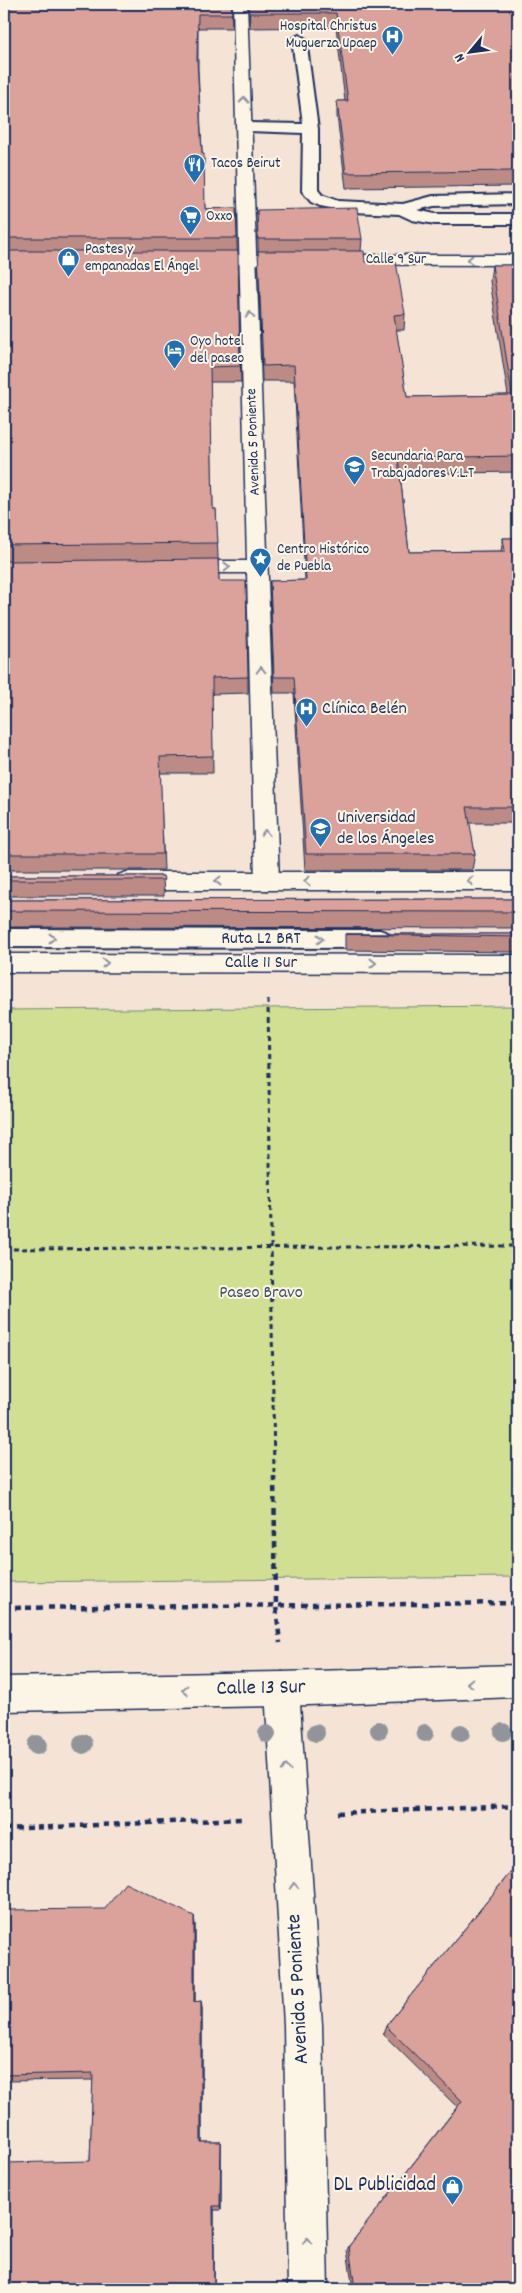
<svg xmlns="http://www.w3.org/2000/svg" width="522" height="2293" font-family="Dekko,sans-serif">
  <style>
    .green { fill: #d0df92; stroke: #768778 }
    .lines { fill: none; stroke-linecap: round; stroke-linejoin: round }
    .lane-casing { stroke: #1b2f5e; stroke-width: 4 }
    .street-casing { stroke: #1b2f5e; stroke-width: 3 }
    .secondary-casing { stroke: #1b2f5e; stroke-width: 3 }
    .primary-casing { stroke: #1b2f5e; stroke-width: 3 }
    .path-far1 { stroke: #1b2f5e; stroke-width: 3; stroke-dasharray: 5 4; stroke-linecap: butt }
    .path { stroke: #1b2f5e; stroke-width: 4.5; stroke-dasharray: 6 5; stroke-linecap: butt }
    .lane { fill: #fcf5e5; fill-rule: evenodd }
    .street { fill: #fcf5e5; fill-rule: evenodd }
    .secondary { fill: #fcf5e5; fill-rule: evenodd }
    .primary { fill: #fcf5e5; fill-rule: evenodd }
    .tree { fill: #91949a }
    .wall { fill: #bc8b85; stroke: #1b2f5e }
    .shaded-wall { fill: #99716c; stroke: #1b2f5e }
    .building { fill: #dba29b; stroke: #1b2f5e }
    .oneway { stroke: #8c92a2 }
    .labels { text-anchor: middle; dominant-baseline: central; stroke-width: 4; stroke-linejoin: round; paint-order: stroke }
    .far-poi-label { font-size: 15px; fill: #1b2f5e; stroke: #fcf5e5; text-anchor: start }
    .far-street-label { font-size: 15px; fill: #1b2f5e; stroke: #fcf5e5 }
    .poi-label { font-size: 18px; fill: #1b2f5e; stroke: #fcf5e5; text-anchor: start }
    .street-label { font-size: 18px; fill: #1b2f5e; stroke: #fcf5e5 }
    .park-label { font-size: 18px; fill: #3f5268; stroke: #fcf5e5 }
    .near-street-label { font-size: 21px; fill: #1b2f5e; stroke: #fcf5e5 }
    .near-poi-label { font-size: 21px; fill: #1b2f5e; stroke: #fcf5e5; text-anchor: end }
  </style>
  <rect width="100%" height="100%" fill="#f5e4d6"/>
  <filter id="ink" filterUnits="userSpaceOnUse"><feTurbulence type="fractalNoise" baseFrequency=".02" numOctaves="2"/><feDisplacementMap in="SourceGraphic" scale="10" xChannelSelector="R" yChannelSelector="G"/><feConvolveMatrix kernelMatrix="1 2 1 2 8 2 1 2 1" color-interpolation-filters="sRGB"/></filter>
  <g filter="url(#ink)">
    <polygon class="green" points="518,1006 518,1577 4,1582 4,1010"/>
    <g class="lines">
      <defs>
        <g id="lane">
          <polygon points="299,35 306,39 318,129 318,190 322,195 338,201 403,204 433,196 518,194 518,204 434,206 417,210 435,214 518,214 518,224 435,224 412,220 399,214 352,212 320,206 311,202 302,191 303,133 245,131 238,127 245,123 303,124 292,39"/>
          <polygon points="4,929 380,930 388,933 392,939 388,945 380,948 4,947"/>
        </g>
        <g id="street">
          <polygon points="233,4 247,4 279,881 276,887 267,890 258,887 255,881 247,573 180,573 173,571 170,567 173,563 180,561 247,561"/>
          <polygon points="282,1672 294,1677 299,1689 322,2025 328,2289 288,2289 284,2025 265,1689 270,1677"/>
        </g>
        <g id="secondary">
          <polygon points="200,255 518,255 518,265 194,264 191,260 194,256"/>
          <polygon points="518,1665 518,1697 282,1706 4,1711 4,1677 282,1672"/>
        </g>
        <g id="primary">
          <polygon points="127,872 518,872 518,890 127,890 118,887 115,881 118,875"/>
          <polygon points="4,954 518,955 518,973 4,972"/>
        </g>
      </defs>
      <use href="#lane" class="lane-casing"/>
      <use href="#street" class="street-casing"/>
      <use href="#secondary" class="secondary-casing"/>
      <use href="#primary" class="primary-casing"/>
      <g class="path-far1">
        <polyline points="268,1000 274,1478"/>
        <polyline points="4,1249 518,1246"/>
      </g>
      <g class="path">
        <polyline points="274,1476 276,1606 280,1643"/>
        <polyline points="4,1608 518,1603"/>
        <polyline points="337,1813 518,1806"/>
        <polyline points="4,1829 243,1819"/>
      </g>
      <use href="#lane" class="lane"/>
      <use href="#street" class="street"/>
      <use href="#secondary" class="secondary"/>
      <use href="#primary" class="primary"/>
    </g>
    <g class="tree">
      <circle cx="379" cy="1730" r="9"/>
      <circle cx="503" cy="1732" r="9"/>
      <circle cx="316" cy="1733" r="9"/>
      <circle cx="425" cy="1733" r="9"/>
      <circle cx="461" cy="1733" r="9"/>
      <circle cx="267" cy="1734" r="9"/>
      <circle cx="83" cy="1744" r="10"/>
      <circle cx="37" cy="1745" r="10"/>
    </g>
    <g class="wall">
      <polygon points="4,4 231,4 232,28 198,28 198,70 205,209 236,208 241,382 210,382 213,509 216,509 219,581 248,677 248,693 212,694 213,773 160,773 164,870 4,870"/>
      <polygon points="249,4 518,4 518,186 346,188 337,116 337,101 345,101 336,27 250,28"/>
      <polygon points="257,210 362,239 361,251 365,262 405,314 404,330 396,330 407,397 508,395 490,281 492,265 518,265 518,472 400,474 409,552 501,551 503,538 518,538 518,823 469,823 475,854 472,870 305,870 294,693 274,693 270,597 270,581 305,580 294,381 262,381"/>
      <polygon points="4,876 163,876 164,896 4,896"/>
      <polygon points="518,899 518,928 4,927 4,900"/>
      <polygon points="345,934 518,934 518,952 345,950"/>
      <polygon points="518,1863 518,2289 353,2289 347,2250 349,2246 457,2107 383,2034 386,2026"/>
      <polygon points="4,1910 195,1924 195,2002 201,2001 202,2009 202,2142 221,2142 221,2210 214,2210 214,2289 4,2289 90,2161 93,2080 4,2081"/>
    </g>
    <g class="shaded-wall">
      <polygon points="194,1916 195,1924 195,2009 194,2002"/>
      <polygon points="201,2001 202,2009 202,2147 201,2142"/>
      <polygon points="221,2142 221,2210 220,2206"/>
      <polygon points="213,2206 214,2210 214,2289"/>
    </g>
    <g class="building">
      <polygon points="4,4 231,4 232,14 198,14 197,59 202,154 204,154 205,209 236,208 237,238 4,238"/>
      <polygon points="249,4 518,4 518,171 346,173 337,101 348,101 336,13 249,13"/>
      <polygon points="357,208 362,239 258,239 257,210"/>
      <polygon points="4,251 238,251 240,366 210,367 213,509 216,509 218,543 4,545"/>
      <polygon points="258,251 364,251 365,262 396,262 405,314 394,315 407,397 512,395 492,265 518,265 518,456 398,458 409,552 505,551 503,538 518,538 518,807 467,807 475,854 306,854 294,677 274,677 270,581 306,580 294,365 263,366"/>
      <polygon points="218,559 219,581 246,581 248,677 212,678 213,756 160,757 163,854 4,854 4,561"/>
      <polygon points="4,876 163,876 164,880 4,880"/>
      <polygon points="518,899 518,912 4,911 4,900"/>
      <polygon points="345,934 518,934 518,937"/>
      <polygon points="518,1863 518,2289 355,2289 349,2246 462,2101 386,2026"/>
      <polygon points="125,1883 194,1916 194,2002 201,2001 201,2142 221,2142 220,2206 213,2206 214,2289 4,2289 4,2163 90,2161 93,2073 4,2075 4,1910 105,1909"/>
    </g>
    <defs><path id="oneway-chevron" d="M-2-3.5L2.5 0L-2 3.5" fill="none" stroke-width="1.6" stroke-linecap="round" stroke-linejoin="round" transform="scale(1.25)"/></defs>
    <g class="oneway">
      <use href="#oneway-chevron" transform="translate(244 100) rotate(-92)"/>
      <use href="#oneway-chevron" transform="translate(470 260) rotate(180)"/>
      <use href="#oneway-chevron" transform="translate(250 315) rotate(-92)"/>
      <use href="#oneway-chevron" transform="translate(227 567) rotate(-1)"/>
      <use href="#oneway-chevron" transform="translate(261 670) rotate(-92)"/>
      <use href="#oneway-chevron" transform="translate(265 833) rotate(-92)"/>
      <use href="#oneway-chevron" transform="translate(218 881) rotate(180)"/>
      <use href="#oneway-chevron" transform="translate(307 881) rotate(180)"/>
      <use href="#oneway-chevron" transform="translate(470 881) rotate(180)"/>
      <use href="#oneway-chevron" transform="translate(52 938)"/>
      <use href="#oneway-chevron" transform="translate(320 939)"/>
      <use href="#oneway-chevron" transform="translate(105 963)"/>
      <use href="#oneway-chevron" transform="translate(373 963)"/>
      <use href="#oneway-chevron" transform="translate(470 1683) rotate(178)"/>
      <use href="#oneway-chevron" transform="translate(185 1690) rotate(179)"/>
      <use href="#oneway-chevron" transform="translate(286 1768) rotate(-93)"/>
      <use href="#oneway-chevron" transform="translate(294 1886) rotate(-94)"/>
      <use href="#oneway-chevron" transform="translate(307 2241) rotate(-91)"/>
    </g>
  </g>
  <defs>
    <symbol id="hospital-pin" viewBox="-11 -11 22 30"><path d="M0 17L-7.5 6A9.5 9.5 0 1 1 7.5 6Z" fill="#1f6fb2" stroke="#fcf5e5"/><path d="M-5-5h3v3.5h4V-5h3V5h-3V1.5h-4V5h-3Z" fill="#fff"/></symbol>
    <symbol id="restaurant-pin" viewBox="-11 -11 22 30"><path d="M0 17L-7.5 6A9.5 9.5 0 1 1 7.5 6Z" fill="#1f6fb2" stroke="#fcf5e5"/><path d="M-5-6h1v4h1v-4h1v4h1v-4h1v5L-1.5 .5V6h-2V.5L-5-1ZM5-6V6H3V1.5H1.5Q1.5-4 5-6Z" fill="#fff"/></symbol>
    <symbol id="supermarket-pin" viewBox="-11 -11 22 30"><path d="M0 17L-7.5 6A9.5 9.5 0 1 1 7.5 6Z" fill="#1f6fb2" stroke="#fcf5e5"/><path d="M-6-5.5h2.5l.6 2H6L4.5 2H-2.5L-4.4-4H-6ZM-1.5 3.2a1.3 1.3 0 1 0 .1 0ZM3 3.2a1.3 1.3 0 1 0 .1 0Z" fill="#fff"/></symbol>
    <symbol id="shop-pin" viewBox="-11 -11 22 30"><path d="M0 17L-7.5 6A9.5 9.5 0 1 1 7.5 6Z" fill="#1f6fb2" stroke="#fcf5e5"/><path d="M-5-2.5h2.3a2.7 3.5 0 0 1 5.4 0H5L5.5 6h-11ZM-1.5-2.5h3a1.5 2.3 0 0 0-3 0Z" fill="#fff"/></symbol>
    <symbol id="hotel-pin" viewBox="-11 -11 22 30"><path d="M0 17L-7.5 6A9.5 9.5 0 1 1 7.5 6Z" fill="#1f6fb2" stroke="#fcf5e5"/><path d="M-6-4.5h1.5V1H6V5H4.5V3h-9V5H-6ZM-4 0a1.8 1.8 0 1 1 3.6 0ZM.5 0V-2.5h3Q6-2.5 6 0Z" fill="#fff"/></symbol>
    <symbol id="school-pin" viewBox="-11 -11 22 30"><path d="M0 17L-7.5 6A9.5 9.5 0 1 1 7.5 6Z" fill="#1f6fb2" stroke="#fcf5e5"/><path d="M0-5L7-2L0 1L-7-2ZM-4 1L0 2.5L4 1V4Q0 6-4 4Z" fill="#fff"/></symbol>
    <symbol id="sight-pin" viewBox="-11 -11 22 30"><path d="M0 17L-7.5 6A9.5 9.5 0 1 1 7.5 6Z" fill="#1f6fb2" stroke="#fcf5e5"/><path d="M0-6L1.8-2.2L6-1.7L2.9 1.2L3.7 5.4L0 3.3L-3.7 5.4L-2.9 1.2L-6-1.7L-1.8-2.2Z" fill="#fff"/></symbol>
  </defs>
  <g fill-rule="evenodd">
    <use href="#hospital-pin" x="380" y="24" width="25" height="34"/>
    <use href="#restaurant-pin" x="182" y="152" width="25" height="34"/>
    <use href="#supermarket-pin" x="178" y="204" width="25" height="34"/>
    <use href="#shop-pin" x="56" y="246" width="25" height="34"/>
    <use href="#hotel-pin" x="162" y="338" width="25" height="34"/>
    <use href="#school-pin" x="342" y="454" width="25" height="34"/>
    <use href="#sight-pin" x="248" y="546" width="25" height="34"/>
    <use href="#hospital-pin" x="294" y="696" width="25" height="34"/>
    <use href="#school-pin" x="308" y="816" width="25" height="34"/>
    <use href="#shop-pin" x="440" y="2174" width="25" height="34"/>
  </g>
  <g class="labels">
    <g class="far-poi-label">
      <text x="377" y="27" text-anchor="end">Hospital Christus<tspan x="377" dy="17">Muguerza Upaep</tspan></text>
      <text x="211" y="164">Tacos Beirut</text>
      <text x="206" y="217">Oxxo</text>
      <text x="85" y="250">Pastes y<tspan x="85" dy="17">empanadas El Ángel</tspan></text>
      <text x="190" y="342">Oyo hotel<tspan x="190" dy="17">del paseo</tspan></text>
      <text x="371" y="457">Secundaria Para<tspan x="371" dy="17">Trabajadores V.L.T</tspan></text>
      <text x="277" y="550">Centro Histórico<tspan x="277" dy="17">de Puebla</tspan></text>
    </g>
    <g class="far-street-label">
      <text x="396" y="260">Calle 9 Sur</text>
      <text transform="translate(254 442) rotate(-92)">Avenida 5 Poniente</text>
    </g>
    <g class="poi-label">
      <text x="322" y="709">Clínica Belén</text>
      <text x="337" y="818">Universidad<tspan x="337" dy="21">de los Ángeles</tspan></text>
    </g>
    <g class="street-label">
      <text x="261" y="939">Ruta L2 BRT</text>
      <text x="261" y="963">Calle 11 Sur</text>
    </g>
    <g class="park-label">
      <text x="261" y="1293">Paseo Bravo</text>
    </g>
    <g class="near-street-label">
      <text transform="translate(261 1689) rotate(-1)">Calle 13 Sur</text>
      <text transform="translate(299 1989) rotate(-93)">Avenida 5 Poniente</text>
    </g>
    <g class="near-poi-label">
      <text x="436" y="2186">DL Publicidad</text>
    </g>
  </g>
  <rect width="522" height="2293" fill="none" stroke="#fcf5e5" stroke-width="20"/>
  <rect x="10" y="10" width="502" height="2273" fill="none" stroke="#1b2f5e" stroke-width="2" filter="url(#ink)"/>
  <g transform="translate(470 52) rotate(241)" stroke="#fcf5e5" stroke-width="4" paint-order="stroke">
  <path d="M0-4L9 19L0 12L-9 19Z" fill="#1b2f5e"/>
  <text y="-8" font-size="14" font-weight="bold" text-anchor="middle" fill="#1b2f5e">N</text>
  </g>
</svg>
